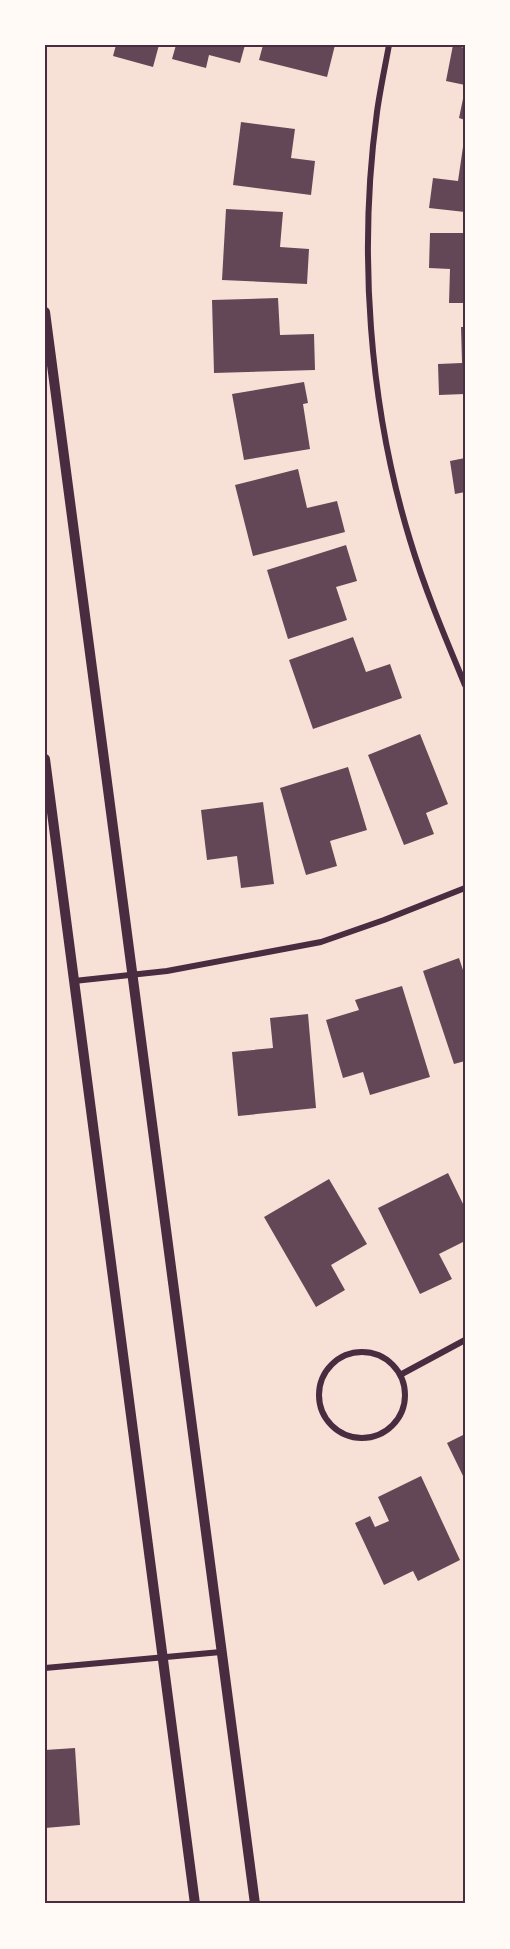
<svg xmlns="http://www.w3.org/2000/svg" width="510" height="1949" font-family="Barlow,sans-serif">
  <style>
    .building { fill: #644757 }
    .lines { fill: none; stroke-linecap: round; stroke-linejoin: round }
    .minor { stroke: #4a2c40; stroke-width: 6 }
    .tertiary { stroke: #4a2c40; stroke-width: 10 }
    .neatline { fill: none; stroke: #4a2c40; stroke-width: 2 }
  </style>
  <rect width="100%" height="100%" fill="#f7e1d7"/>
  <path class="building" d="M 116,45 L 159,45 L 153,67 L 113,56 Z
    M 176,45 L 245,45 L 240,63 L 209,55 L 206,68 L 172,59 Z
    M 263,45 L 335,45 L 327,77 L 259,60 Z
    M 453,45 L 465,48 L 465,85 L 446,81 Z
    M 464,94 L 465,94 L 465,120 L 459,118 Z
    M 241,122 L 295,129 L 291,158 L 315,161 L 311,195 L 233,185 Z
    M 464,140 L 465,212 L 429,208 L 433,178 L 458,181 Z
    M 226,209 L 283,212 L 280,247 L 309,249 L 307,284 L 222,280 Z
    M 430,233 L 465,233 L 465,303 L 449,303 L 450,269 L 429,268 Z
    M 278,298 L 280,335 L 314,334 L 315,370 L 214,373 L 212,300 Z
    M 461,327 L 465,327 L 465,394 L 439,395 L 438,364 L 462,363 Z
    M 304,382 L 308,403 L 303,404 L 310,449 L 244,460 L 232,394 Z
    M 465,458 L 465,492 L 455,494 L 450,461 Z
    M 298,469 L 307,508 L 337,501 L 345,532 L 253,556 L 235,485 Z
    M 346,545 L 357,581 L 336,587 L 347,620 L 288,639 L 267,570 Z
    M 353,637 L 366,672 L 390,664 L 402,698 L 313,729 L 289,660 Z
    M 420,734 L 448,804 L 426,813 L 434,834 L 404,845 L 368,755 Z
    M 348,767 L 367,830 L 330,841 L 337,866 L 306,875 L 280,788 Z
    M 263,802 L 274,884 L 241,888 L 237,856 L 207,860 L 201,810 Z
    M 459,958 L 465,976 L 465,1061 L 454,1064 L 423,971 Z
    M 402,986 L 430,1077 L 370,1095 L 363,1072 L 343,1078 L 326,1020 L 359,1010 L 355,1000 Z
    M 308,1014 L 316,1108 L 238,1116 L 232,1052 L 273,1048 L 270,1018 Z
    M 448,1173 L 465,1208 L 465,1241 L 439,1254 L 452,1279 L 420,1294 L 378,1208 Z
    M 329,1179 L 367,1244 L 331,1265 L 345,1290 L 316,1307 L 264,1217 Z
    M 465,1434 L 465,1480 L 447,1443 Z
    M 421,1476 L 460,1560 L 418,1581 L 413,1571 L 384,1585 L 355,1523 L 370,1516 L 375,1527 L 389,1521 L 378,1497 Z
    M 75,1748 L 80,1825 L 45,1828 L 45,1750 Z"/>
  <g class="lines">
    <path class="minor" d="M 389,45 C 385,67 380,90 377,112 C 358,251 369,406 410,540 C 425,590 445,637 465,685
      M 74,981 L 167,971 L 321,942 L 384,920 L 465,888
      M319 1395a43 43 0 1 1 86 0a43 43 0 1 1-86 0Z
      M 400,1375 L 465,1340
      M 45,1668 L 221,1652"/>
    <path class="tertiary" d="M 45,312 L 255,1904
      M 45,759 L 195,1904"/>
  </g>
  <rect width="510" height="1949" fill="none" stroke="#fffaf5" stroke-width="93"/>
  <rect x="46" y="46" width="418" height="1856" class="neatline"/>
</svg>
